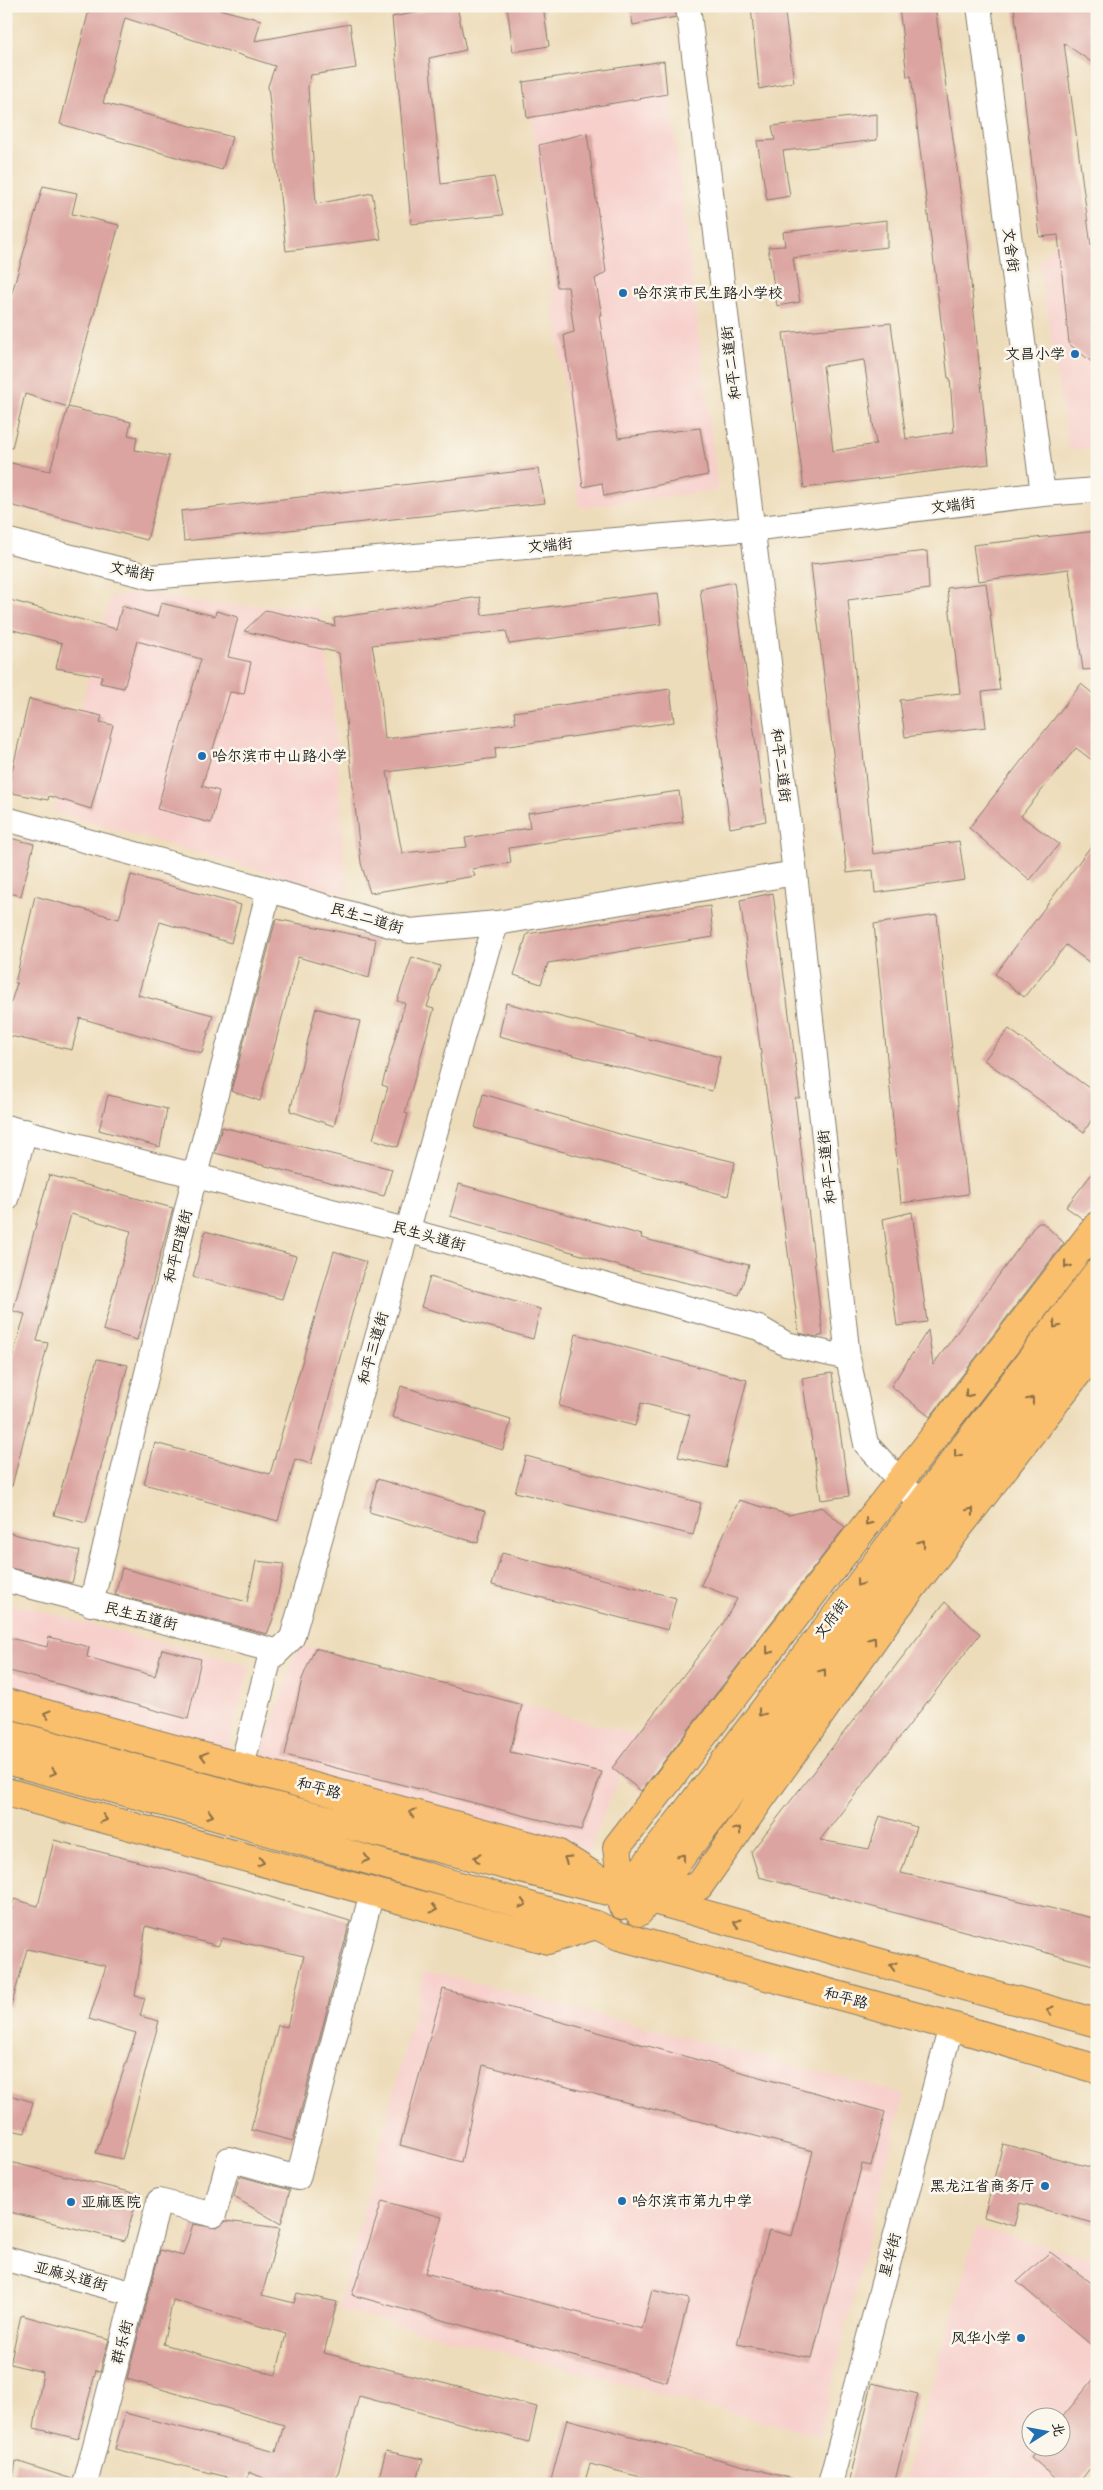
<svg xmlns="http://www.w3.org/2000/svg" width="1103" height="2490" font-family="Dekko,'LXGW WenKai TC',sans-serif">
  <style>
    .built { fill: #f7d0cc; fill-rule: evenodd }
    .building { fill: #dba4a0; fill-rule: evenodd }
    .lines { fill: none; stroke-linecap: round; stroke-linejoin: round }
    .minor-casing { stroke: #847c6b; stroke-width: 26 }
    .major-casing { stroke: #847c6b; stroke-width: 30 }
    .minor { stroke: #fff; stroke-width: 24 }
    .major { stroke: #f9bf6d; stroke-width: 28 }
    .oneway { stroke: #8a6e44 }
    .poi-dot { fill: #1f6fb2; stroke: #fbf7ec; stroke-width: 2 }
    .labels { text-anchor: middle; stroke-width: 5; stroke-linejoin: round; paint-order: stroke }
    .street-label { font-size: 15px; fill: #1c1c1c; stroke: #fbf7ec }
    .poi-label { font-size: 15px; fill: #1c1c1c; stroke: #fbf7ec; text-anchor: start }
  </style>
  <rect width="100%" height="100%" fill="#fbf7ec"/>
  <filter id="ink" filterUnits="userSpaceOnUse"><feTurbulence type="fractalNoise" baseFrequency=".02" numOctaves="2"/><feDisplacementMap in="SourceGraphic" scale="10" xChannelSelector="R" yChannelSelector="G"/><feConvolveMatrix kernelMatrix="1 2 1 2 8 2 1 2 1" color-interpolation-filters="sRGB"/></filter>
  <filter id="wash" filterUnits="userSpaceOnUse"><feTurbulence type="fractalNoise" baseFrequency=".0096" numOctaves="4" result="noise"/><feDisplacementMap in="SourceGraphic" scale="20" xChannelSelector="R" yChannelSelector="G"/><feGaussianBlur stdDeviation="1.12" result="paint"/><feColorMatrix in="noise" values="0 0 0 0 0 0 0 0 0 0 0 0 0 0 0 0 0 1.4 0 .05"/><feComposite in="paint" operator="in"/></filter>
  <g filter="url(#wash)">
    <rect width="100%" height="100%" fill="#eddcba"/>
    <path class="built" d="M 668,81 L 718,490 L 579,508 L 529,96 Z
      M 1097,199 L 1097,447 L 1069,450 L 1039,262 Z
      M 146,592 L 212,605 L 318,607 L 333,700 L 347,895 L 53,812 L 110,597 Z
      M 6,1602 L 250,1666 L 227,1753 L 6,1695 Z
      M 298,1645 L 636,1735 L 588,1853 L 261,1756 Z
      M 425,1970 L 904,2094 L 819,2436 L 338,2309 Z
      M 977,2228 L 1097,2259 L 1097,2455 L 1071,2484 L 903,2484 ZM 1030,2418 L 1060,2418 L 1060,2448 L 1030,2448 Z"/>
    <g id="blocks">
      <path class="building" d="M 90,6 L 207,6 L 261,20 L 255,41 L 350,24 L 356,68 L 311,75 L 308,87 L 316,204 L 372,193 L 381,239 L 286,251 L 268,86 L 275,66 L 125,18 L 103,103 L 232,137 L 222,170 L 60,124 Z
        M 451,6 L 457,6 L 466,50 L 429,58 L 441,184 L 494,177 L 503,215 L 411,224 L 392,17 Z
        M 507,6 L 543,6 L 549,46 L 513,52 Z
        M 630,6 L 674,6 L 676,17 L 633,25 Z
        M 751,6 L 784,6 L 794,82 L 759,89 Z
        M 899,6 L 935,6 L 967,242 L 989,464 L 804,488 L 783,333 L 891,323 L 906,439 L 954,432 L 950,378 L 948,378 L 911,76 L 907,77 ZM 864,360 L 876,444 L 833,451 L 823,366 Z
        M 1014,6 L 1097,6 L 1097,66 L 1064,43 L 1091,246 L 1094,245 L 1097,264 L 1097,366 L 1069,344 L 1058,235 L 1040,237 Z
        M 664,61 L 667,94 L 527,118 L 523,82 Z
        M 877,114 L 877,140 L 783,151 L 790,196 L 767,200 L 757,141 L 775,140 L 772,126 Z
        M 587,133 L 606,272 L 595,279 L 602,315 L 599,315 L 618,438 L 700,428 L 708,475 L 604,496 L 602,483 L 583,487 L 564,335 L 574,332 L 568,287 L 557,287 L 539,145 Z
        M 43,186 L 77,193 L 72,214 L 119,225 L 68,407 L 25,394 L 12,448 L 6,448 L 6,313 Z
        M 887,220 L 887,247 L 793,258 L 800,302 L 777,306 L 768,247 L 785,246 L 783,232 Z
        M 68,407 L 131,422 L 128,435 L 137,437 L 135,450 L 169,456 L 147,540 L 6,504 L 6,462 L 50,471 Z
        M 538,469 L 545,503 L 184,541 L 181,511 Z
        M 1097,531 L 1097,669 L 1083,670 L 1069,569 L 978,581 L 973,545 Z
        M 927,551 L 929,589 L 848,600 L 873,854 L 959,841 L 965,880 L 875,893 L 873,870 L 847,873 L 811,564 Z
        M 734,582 L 766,821 L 730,828 L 700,589 Z
        M 986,583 L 1000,690 L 982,692 L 986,727 L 905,737 L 900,700 L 960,693 L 947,588 Z
        M 657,593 L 661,624 L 509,644 L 506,631 L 372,645 L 380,688 L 385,739 L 516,723 L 514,712 L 670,689 L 674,722 L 495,748 L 496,758 L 387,772 L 402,853 L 467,847 L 465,838 L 530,828 L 528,813 L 679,791 L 683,822 L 509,848 L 511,863 L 472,869 L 475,876 L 370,893 L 361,863 L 339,653 L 244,631 L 266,610 L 335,626 L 334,618 L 480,597 L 482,615 Z
        M 6,599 L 116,629 L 122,606 L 157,617 L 161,603 L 215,616 L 216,611 L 238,617 L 228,657 L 251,662 L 244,694 L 230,692 L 202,786 L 219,791 L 211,823 L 157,809 L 201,659 L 137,641 L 124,688 L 100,683 L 102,676 L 56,668 L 62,643 L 6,628 Z
        M 1081,684 L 1097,697 L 1097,764 L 1076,748 L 1021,816 L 1059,844 L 1030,880 L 969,828 Z
        M 29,699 L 102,716 L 100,722 L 113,725 L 91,809 L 49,796 L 48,800 L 7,792 Z
        M 6,837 L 34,844 L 21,896 L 6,892 Z
        M 1097,838 L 1097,968 L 1066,945 L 1024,997 L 995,974 Z
        M 131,875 L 241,905 L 231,943 L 160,922 L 138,995 L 213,1015 L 202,1053 L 80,1018 L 72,1050 L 6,1035 L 6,1018 L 17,983 L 15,983 L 35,896 L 119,919 Z
        M 773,893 L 800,1098 L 795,1098 L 823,1335 L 817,1337 L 799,1333 L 740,900 Z
        M 710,906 L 713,937 L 548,963 L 541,984 L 514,975 L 527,934 Z
        M 937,915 L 968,1194 L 901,1203 L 874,924 Z
        M 276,919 L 376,939 L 369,978 L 298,957 L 260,1101 L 231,1091 Z
        M 412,957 L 440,966 L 427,1007 L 434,1009 L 405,1113 L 408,1114 L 398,1147 L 373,1139 L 388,1087 L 382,1085 L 405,1003 L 397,1001 Z
        M 506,1003 L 720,1057 L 712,1091 L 499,1036 Z
        M 316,1008 L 360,1021 L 334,1126 L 290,1111 Z
        M 1009,1029 L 1097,1094 L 1097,1111 L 1084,1132 L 984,1060 Z
        M 483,1094 L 623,1135 L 735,1162 L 728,1196 L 475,1128 Z
        M 108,1095 L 167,1109 L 160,1147 L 99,1130 Z
        M 222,1127 L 392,1169 L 384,1196 L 215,1153 Z
        M 1097,1167 L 1097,1211 L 1091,1212 L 1083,1219 L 1066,1207 Z
        M 49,1175 L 173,1208 L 137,1340 L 103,1330 L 131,1231 L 71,1214 L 37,1341 L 48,1343 L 12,1486 L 6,1485 L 6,1379 L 25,1314 L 13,1311 Z
        M 459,1184 L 642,1235 L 641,1238 L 749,1265 L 739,1295 L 636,1271 L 450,1216 Z
        M 912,1212 L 927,1322 L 897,1326 L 883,1219 Z
        M 1037,1223 L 1043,1223 L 1064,1243 L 930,1417 L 891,1386 L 928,1330 L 933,1365 Z
        M 205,1231 L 296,1256 L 282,1299 L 193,1277 Z
        M 334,1251 L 366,1262 L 311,1464 L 295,1459 L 278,1521 L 144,1484 L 155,1443 L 270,1474 Z
        M 430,1277 L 540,1309 L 533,1339 L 421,1307 Z
        M 576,1334 L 747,1380 L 725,1468 L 678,1457 L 690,1415 L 641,1403 L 635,1426 L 559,1406 Z
        M 97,1359 L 128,1365 L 86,1523 L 54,1515 Z
        M 832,1373 L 849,1496 L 821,1500 L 802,1378 Z
        M 401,1386 L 511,1420 L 503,1450 L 392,1417 Z
        M 526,1456 L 701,1503 L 693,1535 L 515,1492 Z
        M 377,1479 L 485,1511 L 478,1543 L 369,1512 Z
        M 739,1500 L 789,1515 L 822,1507 L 845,1527 L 641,1791 L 612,1768 L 722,1625 L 737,1599 L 701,1585 Z
        M 6,1532 L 80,1551 L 72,1583 L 6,1567 Z
        M 502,1553 L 676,1598 L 668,1630 L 492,1585 Z
        M 256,1561 L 284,1564 L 273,1619 L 267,1634 L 115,1595 L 122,1568 L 247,1602 Z
        M 945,1602 L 980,1634 L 820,1840 L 869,1849 L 880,1816 L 916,1827 L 901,1873 L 1097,1919 L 1097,1966 L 759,1877 L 751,1852 Z
        M 6,1637 L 47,1647 L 49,1637 L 89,1647 L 87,1657 L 155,1676 L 162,1649 L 201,1659 L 188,1719 L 6,1670 Z
        M 315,1648 L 522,1705 L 510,1752 L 602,1772 L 581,1830 L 285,1755 L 302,1679 Z
        M 54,1840 L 237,1887 L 350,1921 L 293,2141 L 251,2130 L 278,2025 L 287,2027 L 304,1956 L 222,1938 L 218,1946 L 146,1926 L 135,1996 L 145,1998 L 140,2016 L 159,2021 L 122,2159 L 96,2153 L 136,2033 L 89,2019 L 106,1966 L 27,1949 L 11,2007 L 6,2006 L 6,1933 L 14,1899 L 38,1906 Z
        M 443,1989 L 885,2112 L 871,2166 L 862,2164 L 812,2358 L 737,2344 L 769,2230 L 792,2236 L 813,2151 L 483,2065 L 461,2162 L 400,2145 Z
        M 6,2094 L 33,2102 L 25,2133 L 6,2129 Z
        M 1003,2144 L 1097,2169 L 1097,2224 L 1020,2203 L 1014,2226 L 984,2217 Z
        M 6,2161 L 138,2194 L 125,2241 L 6,2211 Z
        M 239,2176 L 290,2190 L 281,2224 L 234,2197 Z
        M 382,2201 L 442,2217 L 425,2273 L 642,2329 L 652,2290 L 689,2299 L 667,2382 L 352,2295 Z
        M 226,2221 L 280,2228 L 262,2295 L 294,2303 L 297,2293 L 337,2302 L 324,2353 L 537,2407 L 529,2442 L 359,2396 L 335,2484 L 278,2484 L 249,2472 L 247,2482 L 115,2449 L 125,2413 L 276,2452 L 284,2425 L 127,2379 L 160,2250 L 183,2256 L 193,2224 L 217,2228 ZM 173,2300 L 286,2334 L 276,2375 L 163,2344 Z
        M 1050,2252 L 1097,2287 L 1097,2350 L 1017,2282 Z
        M 21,2315 L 109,2339 L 100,2371 L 96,2370 L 78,2439 L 34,2428 L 43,2372 L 10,2364 Z
        M 1097,2375 L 1097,2459 L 1078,2484 L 1062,2484 L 1031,2457 L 1038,2448 L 1060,2448 L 1060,2420 Z
        M 872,2383 L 918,2394 L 894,2484 L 849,2484 Z
        M 567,2419 L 793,2479 L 792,2484 L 668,2484 L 590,2464 L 584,2484 L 550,2484 Z
        M 386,2451 L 423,2459 L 416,2484 L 377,2484 Z
        M 16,2461 L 72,2479 L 72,2484 L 12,2484 Z"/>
    </g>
  </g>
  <g filter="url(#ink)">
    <use href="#blocks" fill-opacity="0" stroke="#847c6b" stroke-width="1"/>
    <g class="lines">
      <defs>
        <path id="minor" d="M 688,6 L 795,873 L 848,1358 L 866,1444 L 920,1503
          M 979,6 L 1043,494
          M 6,540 L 150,577 L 752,529 L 1043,494 L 1097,490
          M 6,819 L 269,890 L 410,931 L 497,923 L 795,873
          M 6,1127 L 406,1230 L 759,1328 L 786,1344 L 848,1358
          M 6,1199 L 25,1131
          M 6,1580 L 276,1651
          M 91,1604 L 195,1175 L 269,890
          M 242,1766 L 269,1661 L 292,1638 L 487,950 L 497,923
          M 6,2259 L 135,2294
          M 85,2484 L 159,2201 L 214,2215 L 229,2159 L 298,2178 L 372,1892
          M 830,2484 L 951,2026"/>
        <path id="major" d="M 6,1703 L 557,1853 L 603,1882
          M 6,1733 L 258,1802 L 623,1895 L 650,1899 L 1097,2023
          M 6,1760 L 197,1811 L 596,1925 L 619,1936 L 951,2026 L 1097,2069
          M 6,1792 L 548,1940 L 596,1925
          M 623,1895 L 617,1847 L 1097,1226
          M 652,1898 L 699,1886 L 887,1620 L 1097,1348
          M 622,1905 L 623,1895 L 1097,1273
          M 639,1912 L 1097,1314"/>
      </defs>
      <use href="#minor" class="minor-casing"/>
      <use href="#major" class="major-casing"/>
      <use href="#minor" class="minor"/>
      <use href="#major" class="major"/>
    </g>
    <defs><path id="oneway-chevron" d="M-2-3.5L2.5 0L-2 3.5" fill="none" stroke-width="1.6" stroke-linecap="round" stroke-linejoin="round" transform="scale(1.25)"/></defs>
    <g class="oneway">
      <use href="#oneway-chevron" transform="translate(1067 1265) rotate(128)"/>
      <use href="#oneway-chevron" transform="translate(1056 1325) rotate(128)"/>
      <use href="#oneway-chevron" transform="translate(968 1394) rotate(128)"/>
      <use href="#oneway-chevron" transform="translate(1031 1400) rotate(-53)"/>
      <use href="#oneway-chevron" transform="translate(957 1454) rotate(128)"/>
      <use href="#oneway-chevron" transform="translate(971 1511) rotate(-52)"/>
      <use href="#oneway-chevron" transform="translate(868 1522) rotate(128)"/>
      <use href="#oneway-chevron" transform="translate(922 1543) rotate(-53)"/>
      <use href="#oneway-chevron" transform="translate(859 1583) rotate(127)"/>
      <use href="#oneway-chevron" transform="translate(873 1640) rotate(-55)"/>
      <use href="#oneway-chevron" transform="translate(769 1651) rotate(128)"/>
      <use href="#oneway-chevron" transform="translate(823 1672) rotate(-53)"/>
      <use href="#oneway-chevron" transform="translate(761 1713) rotate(127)"/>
      <use href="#oneway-chevron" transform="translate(47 1714) rotate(-165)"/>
      <use href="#oneway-chevron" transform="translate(204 1756) rotate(-165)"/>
      <use href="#oneway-chevron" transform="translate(53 1772) rotate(15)"/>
      <use href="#oneway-chevron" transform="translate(412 1813) rotate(-165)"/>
      <use href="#oneway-chevron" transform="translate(210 1815) rotate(16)"/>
      <use href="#oneway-chevron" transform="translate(104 1819) rotate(15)"/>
      <use href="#oneway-chevron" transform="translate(738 1830) rotate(-55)"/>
      <use href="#oneway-chevron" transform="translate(682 1857) rotate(-53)"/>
      <use href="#oneway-chevron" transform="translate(477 1858) rotate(-166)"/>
      <use href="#oneway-chevron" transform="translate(366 1859) rotate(16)"/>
      <use href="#oneway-chevron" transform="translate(567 1859) rotate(-148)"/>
      <use href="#oneway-chevron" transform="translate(261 1862) rotate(15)"/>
      <use href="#oneway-chevron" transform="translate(523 1904) rotate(16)"/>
      <use href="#oneway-chevron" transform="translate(434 1909) rotate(15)"/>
      <use href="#oneway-chevron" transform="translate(737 1923) rotate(-164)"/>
      <use href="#oneway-chevron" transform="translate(893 1966) rotate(-164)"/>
      <use href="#oneway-chevron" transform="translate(1050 2010) rotate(-164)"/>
    </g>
  </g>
  <g class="poi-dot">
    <circle cx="623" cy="293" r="5"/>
    <circle cx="1075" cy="354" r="5"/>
    <circle cx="202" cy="756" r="5"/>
    <circle cx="1045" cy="2186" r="5"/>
    <circle cx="622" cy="2201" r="5"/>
    <circle cx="71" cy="2202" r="5"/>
    <circle cx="1021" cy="2338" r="5"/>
  </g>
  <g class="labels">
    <g class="street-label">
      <text transform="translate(1011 250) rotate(83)" y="5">文舍街</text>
      <text transform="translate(731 363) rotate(-97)" y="5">和平二道街</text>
      <text transform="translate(953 505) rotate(-7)" y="5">文端街</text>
      <text transform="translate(550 545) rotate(-5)" y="5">文端街</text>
      <text transform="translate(132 571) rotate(11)" y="5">文端街</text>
      <text transform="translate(781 765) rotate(83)" y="5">和平二道街</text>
      <text transform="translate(367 918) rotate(16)" y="5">民生二道街</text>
      <text transform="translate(827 1167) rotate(-96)" y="5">和平二道街</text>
      <text transform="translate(429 1236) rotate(15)" y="5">民生头道街</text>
      <text transform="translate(178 1246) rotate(-76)" y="5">和平四道街</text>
      <text transform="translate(373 1348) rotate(-74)" y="5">和平三道街</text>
      <text transform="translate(141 1616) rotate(14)" y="5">民生五道街</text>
      <text transform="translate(831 1619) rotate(-53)" y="5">文府街</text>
      <text transform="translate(319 1788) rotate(15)" y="5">和平路</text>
      <text transform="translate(846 1998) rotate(15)" y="5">和平路</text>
      <text transform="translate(890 2255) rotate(-75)" y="5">星华街</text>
      <text transform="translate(71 2276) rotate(15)" y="5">亚麻头道街</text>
      <text transform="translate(122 2342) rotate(-75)" y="5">群乐街</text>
    </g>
    <g class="poi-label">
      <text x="633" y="298">哈尔滨市民生路小学校</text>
      <text x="1065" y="359" text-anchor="end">文昌小学</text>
      <text x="212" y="761">哈尔滨市中山路小学</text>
      <text x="1035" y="2191" text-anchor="end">黑龙江省商务厅</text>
      <text x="632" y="2206">哈尔滨市第九中学</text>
      <text x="81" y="2207">亚麻医院</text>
      <text x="1011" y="2343" text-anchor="end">风华小学</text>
    </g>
  </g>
  <rect width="1103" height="2490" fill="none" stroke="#fbf7ec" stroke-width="25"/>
  <g transform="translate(1046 2432) rotate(79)"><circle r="24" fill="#fbf7ec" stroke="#a29f99"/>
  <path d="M0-4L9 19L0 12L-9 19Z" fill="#1f6fb2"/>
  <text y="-8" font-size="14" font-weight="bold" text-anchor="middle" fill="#1c1c1c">北</text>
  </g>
</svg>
